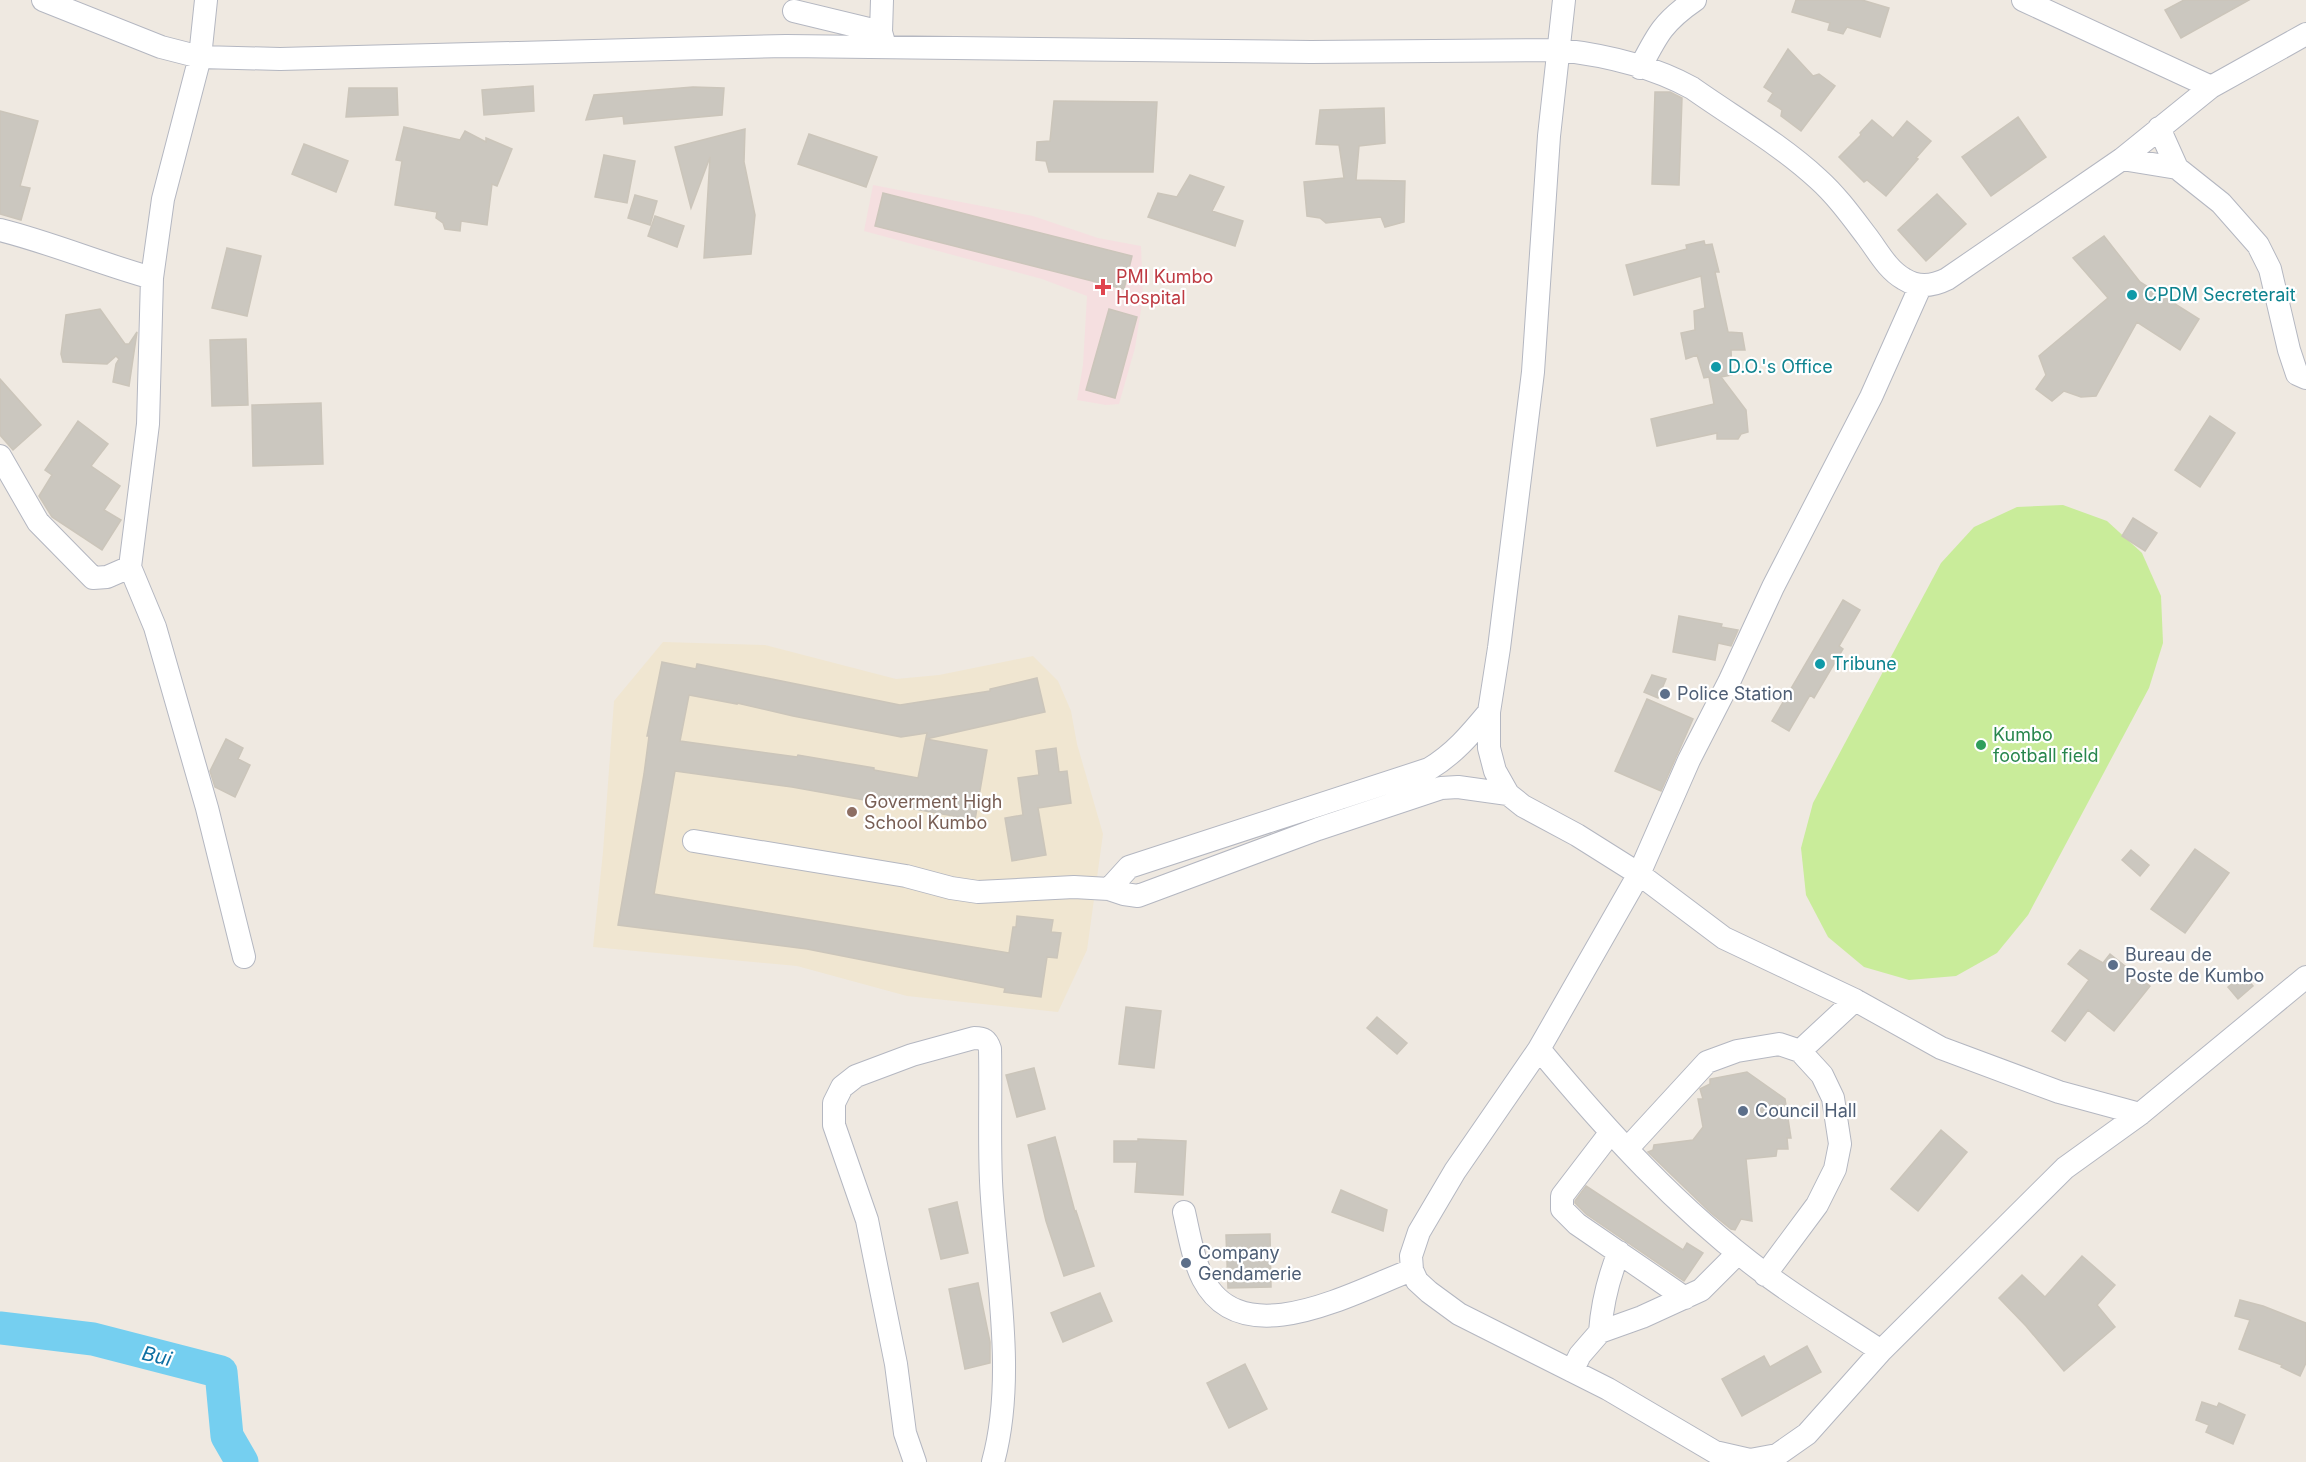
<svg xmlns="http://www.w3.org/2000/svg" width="2306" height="1462" font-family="Inter,sans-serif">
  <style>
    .education { fill: #f0e6d1 }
    .medical { fill: #f5dfe0 }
    .pitch { fill: #c9ec9a }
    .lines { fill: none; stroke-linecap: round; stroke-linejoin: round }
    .river { stroke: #75cff0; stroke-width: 33 }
    .building { fill: #cbc7bf; stroke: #cbc5ba; stroke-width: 1.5; fill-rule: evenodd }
    .minor-casing { stroke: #b4b7c1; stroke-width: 24 }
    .minor { stroke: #fff; stroke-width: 22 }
    .health-dot { fill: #e0444e; stroke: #fff; stroke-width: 2 }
    .culture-dot { fill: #0f9aa8; stroke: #fff; stroke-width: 2 }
    .service-dot { fill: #5c6f8a; stroke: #fff; stroke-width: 2 }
    .leisure-dot { fill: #2e9e5b; stroke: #fff; stroke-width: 2 }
    .education-dot { fill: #8d6e63; stroke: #fff; stroke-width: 2 }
    .labels { text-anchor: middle; stroke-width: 4.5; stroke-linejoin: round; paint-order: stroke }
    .health-label { font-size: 18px; fill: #be3a42; stroke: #fff; text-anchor: start }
    .culture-label { font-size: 18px; fill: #0d838f; stroke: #fff; text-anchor: start }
    .service-label { font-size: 18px; fill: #4e5e75; stroke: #fff; text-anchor: start }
    .leisure-label { font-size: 18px; fill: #27864d; stroke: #fff; text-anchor: start }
    .education-label { font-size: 18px; fill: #785e54; stroke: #fff; text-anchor: start }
    .water-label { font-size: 20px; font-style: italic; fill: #0d6fa3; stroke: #fff }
  </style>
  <rect width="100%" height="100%" fill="#efe9e1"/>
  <path class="education" d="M 663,642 L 765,645 L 896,679 L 939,675 L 1033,656 L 1058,681 L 1071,711 L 1077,744 L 1103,834 L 1087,950 L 1058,1012 L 907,996 L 797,966 L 593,947 L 603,852 L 614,701 Z"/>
  <path class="medical" d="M 873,185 L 1033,216 L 1098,238 L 1141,246 L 1143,297 L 1135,348 L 1119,404 L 1106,405 L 1077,400 L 1083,365 L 1087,296 L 1042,279 L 864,231 Z"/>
  <path class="pitch" d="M 2063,505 L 2107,521 L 2142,553 L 2161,596 L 2163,643 L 2149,688 L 2028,915 L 1997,953 L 1956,976 L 1909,980 L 1864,967 L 1828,937 L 1806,895 L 1801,848 L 1813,803 L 1941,563 L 1974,527 L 2017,507 Z"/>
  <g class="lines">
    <path class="river" d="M 0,1328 L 93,1339 L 221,1372 L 227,1436 L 242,1462"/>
  </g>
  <path class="building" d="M 1796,0 L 1862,0 L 1889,8 L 1880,37 L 1847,27 L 1843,34 L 1828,30 L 1830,23 L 1792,12 Z
    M 2184,0 L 2249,0 L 2181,38 L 2165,10 Z
    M 1788,49 L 1813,76 L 1819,74 L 1835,86 L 1801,131 L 1781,116 L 1782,110 L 1768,101 L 1773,93 L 1764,87 Z
    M 533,86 L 534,111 L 484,115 L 482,90 Z
    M 693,87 L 724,88 L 722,115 L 624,124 L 623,116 L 586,120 L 594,95 Z
    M 349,88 L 397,88 L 398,115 L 346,117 Z
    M 1655,92 L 1670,92 L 1682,98 L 1679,185 L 1652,184 Z
    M 1054,101 L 1157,102 L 1153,172 L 1049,172 L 1046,161 L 1036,160 L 1037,142 L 1050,141 Z
    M 1384,108 L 1385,143 L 1359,146 L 1356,180 L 1405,181 L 1404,222 L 1385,227 L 1381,217 L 1326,223 L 1320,218 L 1307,216 L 1304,182 L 1344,178 L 1339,145 L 1316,144 L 1320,110 Z
    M 0,111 L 38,121 L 20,186 L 30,188 L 21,220 L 0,214 Z
    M 2018,117 L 2046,157 L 1991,196 L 1962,157 Z
    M 1872,120 L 1893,138 L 1907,121 L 1931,141 L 1916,158 L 1918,159 L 1886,196 L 1867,180 L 1864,182 L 1839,157 L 1861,135 L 1860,133 Z
    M 404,127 L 460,140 L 465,131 L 486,142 L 486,138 L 512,149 L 497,186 L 492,184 L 487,225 L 461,221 L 460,231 L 445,229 L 443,223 L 436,218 L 437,212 L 395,205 L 402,161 L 396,160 Z
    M 745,129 L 744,162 L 755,215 L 751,254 L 704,258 L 710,157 L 691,208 L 675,147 Z
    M 809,134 L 877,157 L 866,187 L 798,164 Z
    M 304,144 L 348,161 L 336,192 L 292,174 Z
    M 604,155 L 635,161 L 627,203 L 595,197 Z
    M 1190,175 L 1224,187 L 1212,211 L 1243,221 L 1235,246 L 1148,217 L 1158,193 L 1177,197 Z
    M 883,193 L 1132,256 L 1124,289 L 875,226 Z
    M 1937,194 L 1966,224 L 1926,261 L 1898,230 Z
    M 635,195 L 657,201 L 650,225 L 628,218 Z
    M 655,216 L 684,226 L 677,247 L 648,236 Z
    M 2104,236 L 2140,282 L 2199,319 L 2180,350 L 2137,322 L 2096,396 L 2081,397 L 2064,391 L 2052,401 L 2036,389 L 2046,375 L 2039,356 L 2108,298 L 2073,258 Z
    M 1704,241 L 1705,245 L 1712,244 L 1719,272 L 1715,272 L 1728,332 L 1742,333 L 1745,350 L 1731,350 L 1732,375 L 1721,377 L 1746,410 L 1748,432 L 1741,434 L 1738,439 L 1717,439 L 1717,433 L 1657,446 L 1651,419 L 1714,404 L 1709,377 L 1704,378 L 1697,355 L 1686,359 L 1681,333 L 1695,330 L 1694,311 L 1705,308 L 1701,276 L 1634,295 L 1626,265 L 1687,249 L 1686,245 Z
    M 227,248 L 261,256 L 247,316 L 212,308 Z
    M 100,309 L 125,344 L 129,344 L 137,332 L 129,386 L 113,382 L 116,364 L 119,359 L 116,356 L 107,364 L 63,362 L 61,354 L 66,315 Z
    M 1109,309 L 1137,317 L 1115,398 L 1086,390 Z
    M 246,339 L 248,405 L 212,406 L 210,340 Z
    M 0,379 L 41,425 L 13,450 L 0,435 Z
    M 321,403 L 323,464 L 253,466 L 252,405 Z
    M 2210,416 L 2235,433 L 2200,487 L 2175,470 Z
    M 78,421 L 108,444 L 91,466 L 120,486 L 104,510 L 121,520 L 102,550 L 52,517 L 39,496 L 52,475 L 45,470 Z
    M 2133,518 L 2157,533 L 2145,551 L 2122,536 Z
    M 1843,600 L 1860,610 L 1839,646 L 1843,649 L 1814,698 L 1810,695 L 1789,731 L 1772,721 Z
    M 1679,616 L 1722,624 L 1721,627 L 1738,630 L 1731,646 L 1718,643 L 1715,660 L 1673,652 Z
    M 662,662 L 696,669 L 697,664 L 900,705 L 990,691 L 990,689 L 1037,678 L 1045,712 L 926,739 L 987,750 L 975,820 L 792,787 L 675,771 L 654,894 L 1009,953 L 1013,927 L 1016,927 L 1017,916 L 1053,920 L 1051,932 L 1061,933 L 1057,958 L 1047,957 L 1041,997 L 1004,992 L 1005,988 L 807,949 L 618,925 L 644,774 L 649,736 L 647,736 ZM 689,695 L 737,704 L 737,703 L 793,716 L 901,737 L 927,733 L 918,778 L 874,770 L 874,768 L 798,755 L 797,757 L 680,741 Z
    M 1652,675 L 1666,679 L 1658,698 L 1644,692 Z
    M 1647,699 L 1693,719 L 1661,791 L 1615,771 Z
    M 226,739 L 243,748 L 238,759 L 250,765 L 235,797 L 215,787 L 210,771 Z
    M 1056,748 L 1059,772 L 1067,771 L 1071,803 L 1038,808 L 1046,855 L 1012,861 L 1005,818 L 1023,815 L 1018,778 L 1039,775 L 1036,751 Z
    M 2195,849 L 2229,873 L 2185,933 L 2151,909 Z
    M 2131,850 L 2149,865 L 2140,876 L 2122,860 Z
    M 2080,950 L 2103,963 L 2110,954 L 2150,986 L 2114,1031 L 2088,1010 L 2065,1041 L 2052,1031 L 2089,980 L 2068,964 Z
    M 2243,974 L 2253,986 L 2238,999 L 2228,987 Z
    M 1126,1007 L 1161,1011 L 1154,1068 L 1119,1064 Z
    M 1377,1017 L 1407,1043 L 1397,1054 L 1367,1028 Z
    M 1034,1068 L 1045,1109 L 1017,1117 L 1006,1075 Z
    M 1747,1072 L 1785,1099 L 1791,1138 L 1787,1138 L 1788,1149 L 1777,1149 L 1776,1156 L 1746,1159 L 1752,1221 L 1741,1219 L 1735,1230 L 1731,1229 L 1711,1213 L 1648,1152 L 1653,1150 L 1654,1145 L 1693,1140 L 1703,1127 L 1698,1099 L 1703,1099 L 1700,1089 L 1710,1084 L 1710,1079 Z
    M 1941,1130 L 1967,1152 L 1918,1211 L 1891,1189 Z
    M 1055,1137 L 1075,1212 L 1076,1211 L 1094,1266 L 1064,1276 L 1046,1221 L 1028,1145 Z
    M 1138,1139 L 1186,1141 L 1183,1195 L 1135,1192 L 1137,1162 L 1114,1162 L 1114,1141 L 1138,1141 Z
    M 1586,1186 L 1683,1250 L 1687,1243 L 1703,1253 L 1684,1281 L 1586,1214 L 1575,1203 L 1575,1201 Z
    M 1341,1190 L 1387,1210 L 1383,1231 L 1332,1212 Z
    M 957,1202 L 968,1253 L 941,1259 L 929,1209 Z
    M 1270,1234 L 1271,1287 L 1228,1288 L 1226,1235 Z
    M 2082,1256 L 2115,1285 L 2097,1305 L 2115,1327 L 2064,1371 L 2026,1326 L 1999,1298 L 2022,1275 L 2045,1297 Z
    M 978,1283 L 990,1342 L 990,1363 L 965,1369 L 949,1289 Z
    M 1100,1293 L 1112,1321 L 1063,1342 L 1051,1313 Z
    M 2240,1300 L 2263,1306 L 2306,1323 L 2306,1363 L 2300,1376 L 2281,1367 L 2282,1365 L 2239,1349 L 2250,1320 L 2235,1316 Z
    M 1807,1346 L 1821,1372 L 1742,1416 L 1722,1379 L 1764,1356 L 1770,1367 Z
    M 1245,1364 L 1267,1409 L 1229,1428 L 1207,1383 Z
    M 2202,1402 L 2217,1407 L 2219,1403 L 2245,1415 L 2233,1444 L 2206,1432 L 2209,1425 L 2196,1420 Z"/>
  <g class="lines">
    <defs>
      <path id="minor" d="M 43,0 L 161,47 L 200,57 L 280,59 L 786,46 L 1311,52 L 1560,50 C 1604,55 1652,66 1692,88 C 1733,117 1780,144 1818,179 C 1837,196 1852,217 1868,238 C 1879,253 1888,270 1904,279 C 1918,288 1933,286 1947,279 L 2122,159 L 2211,87 L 2306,34
        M 882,0 L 881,32 L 885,46
        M 1564,0 L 1549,136 L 1533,372 L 1499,648 L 1489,712 L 1489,748 L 1495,771 L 1508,794 L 1523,806 L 1577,835 L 1639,874 L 1724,938 L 1855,1000 L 1941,1048 L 2059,1092 L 2140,1114
        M 2023,0 L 2211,87
        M 794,11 L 881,32
        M 1640,68 C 1657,35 1663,22 1695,0
        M 2159,128 L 2177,168 L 2221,203 L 2258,245 L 2270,269 L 2289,350 L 2297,374 L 2306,378
        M 2122,159 L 2177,168
        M 0,230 C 52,243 101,264 152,278
        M 1921,285 L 1871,397 L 1773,587 L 1729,682 L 1689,760 L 1639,874 L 1539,1049 L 1455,1171 L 1419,1232 L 1411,1256 L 1412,1270 L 1417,1281 L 1429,1292 L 1459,1314 L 1608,1389 L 1715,1452 L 1750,1460 L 1777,1455 L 1807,1434 L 1881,1351 L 2065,1168 L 2140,1114 L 2306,977
        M 0,456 L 38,522 L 93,578 L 107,577 L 130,567 L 148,424 L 152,278 L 163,199 L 200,57 L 206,0
        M 130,567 L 155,627 L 207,808 L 244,957
        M 694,841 L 906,876 L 951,888 L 978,892 L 1074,887 L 1109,889 L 1124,894 L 1138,896 L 1318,829 L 1441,788 L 1458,787 L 1508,794
        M 1109,889 L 1129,867 L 1429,769 C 1454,754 1470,735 1489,712
        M 1539,1049 C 1606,1130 1679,1210 1764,1273 C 1801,1301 1842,1325 1881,1351
        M 1800,1051 L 1855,1000
        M 1611,1132 L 1562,1196 L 1562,1209 L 1577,1224 L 1685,1298
        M 1627,1149 L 1707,1062 L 1737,1051 L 1779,1044 L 1800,1051 L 1822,1075 L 1833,1098 L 1840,1144 L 1835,1169 L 1817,1205 L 1765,1275
        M 1184,1212 C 1189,1234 1193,1259 1203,1279 C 1243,1356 1355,1291 1412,1270
        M 1600,1332 C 1602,1304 1608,1279 1619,1252
        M 1572,1371 L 1580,1355 L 1600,1332 L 1642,1317 L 1701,1290 L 1738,1253
        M 915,1462 L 905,1433 L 896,1364 L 867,1220 L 834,1125 L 834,1103 L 842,1087 L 856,1076 L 912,1055 L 974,1038 C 984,1038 987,1040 990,1049 C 991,1093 989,1137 991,1181 C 995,1270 1017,1375 993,1462"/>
    </defs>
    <use href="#minor" class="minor-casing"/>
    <use href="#minor" class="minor"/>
  </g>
  <path class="health-dot" d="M1100 278h6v6h6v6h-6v6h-6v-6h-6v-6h6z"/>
  <g class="culture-dot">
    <circle cx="2132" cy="295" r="6"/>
    <circle cx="1716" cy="367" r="6"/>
    <circle cx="1820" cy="664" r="6"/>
  </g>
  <g class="service-dot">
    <circle cx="1665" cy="694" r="6"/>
    <circle cx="2113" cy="965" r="6"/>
    <circle cx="1743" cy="1111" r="6"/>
    <circle cx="1186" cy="1263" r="6"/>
  </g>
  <circle class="leisure-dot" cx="1981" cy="745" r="6"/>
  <circle class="education-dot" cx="852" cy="812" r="6"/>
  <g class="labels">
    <g class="health-label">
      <text x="1116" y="283">PMI Kumbo<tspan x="1116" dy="21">Hospital</tspan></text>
    </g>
    <g class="culture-label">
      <text x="2144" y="301">CPDM Secreterait</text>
      <text x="1728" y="373">D.O.'s Office</text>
      <text x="1832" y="670">Tribune</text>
    </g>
    <g class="service-label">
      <text x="1677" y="700">Police Station</text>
      <text x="2125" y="961">Bureau de<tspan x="2125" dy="21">Poste de Kumbo</tspan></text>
      <text x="1755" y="1117">Council Hall</text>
      <text x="1198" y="1259">Company<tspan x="1198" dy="21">Gendamerie</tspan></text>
    </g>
    <g class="leisure-label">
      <text x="1993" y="741">Kumbo<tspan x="1993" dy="21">football field</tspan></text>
    </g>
    <g class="education-label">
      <text x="864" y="808">Goverment High<tspan x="864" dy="21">School Kumbo</tspan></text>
    </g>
    <g class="water-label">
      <text transform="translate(157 1356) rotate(14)" y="7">Bui</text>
    </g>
  </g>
</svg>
